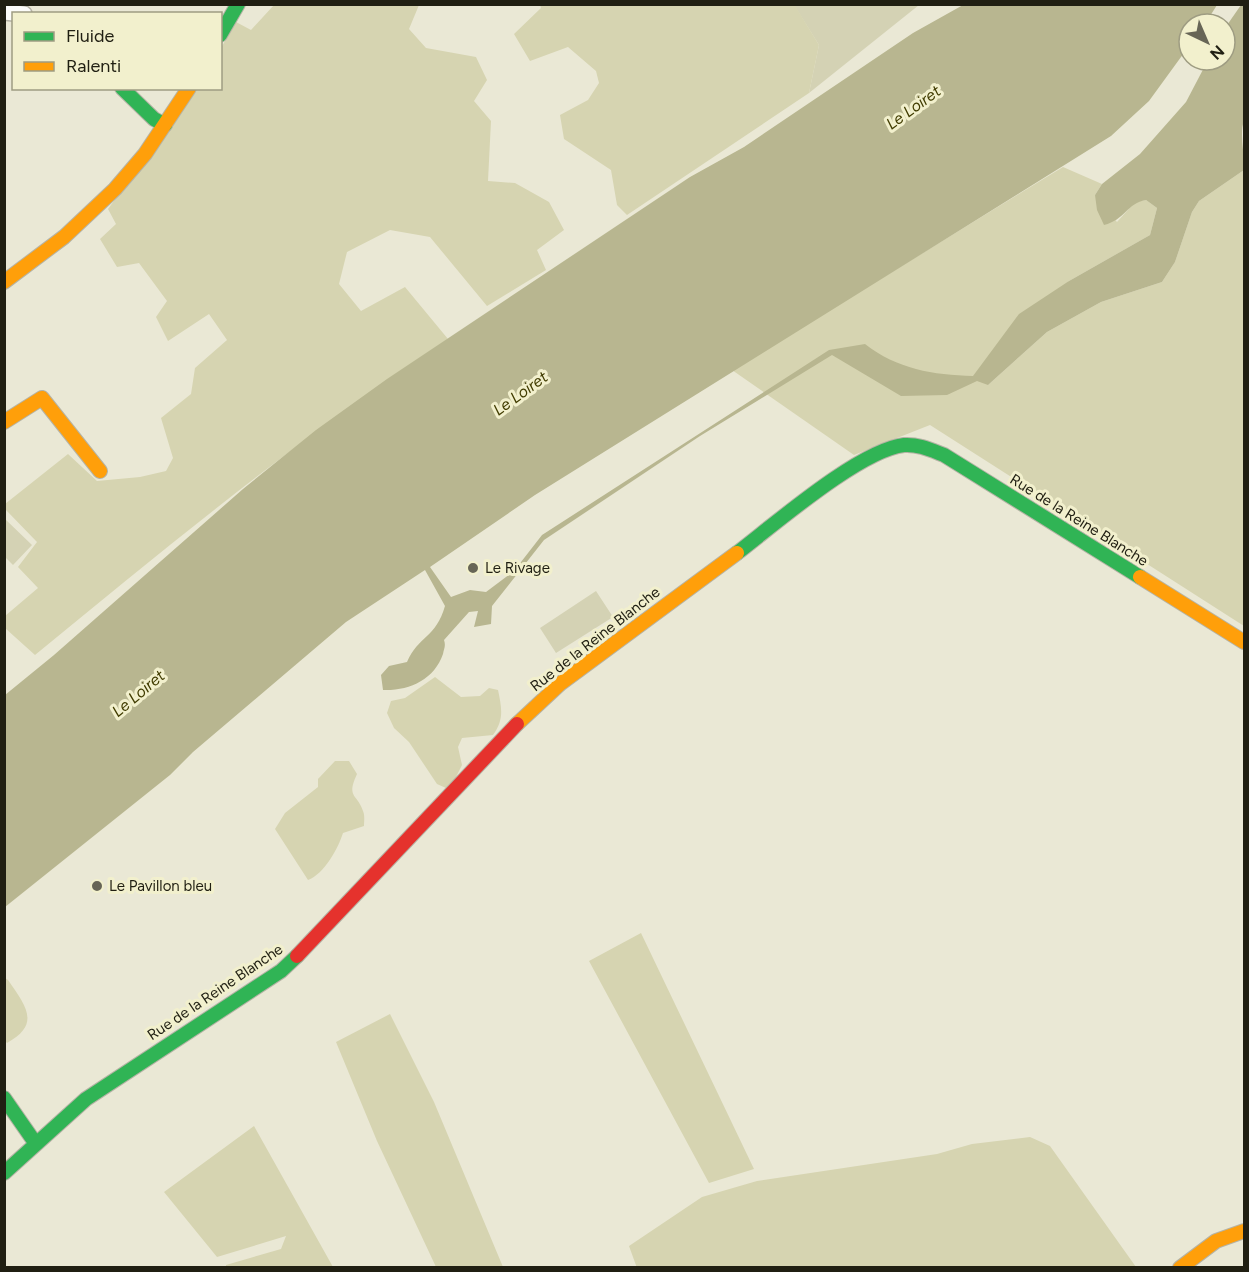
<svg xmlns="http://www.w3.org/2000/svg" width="1249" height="1272" font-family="Figtree,sans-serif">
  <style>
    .green { fill: #d4d2b4 }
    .forest { fill: #d6d4b1 }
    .water { fill: #b8b690 }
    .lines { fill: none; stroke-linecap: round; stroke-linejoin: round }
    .street-casing { stroke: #b5b3a5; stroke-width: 18 }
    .fast-casing { stroke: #b5b3a5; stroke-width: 16 }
    .slow-casing { stroke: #b5b3a5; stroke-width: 16 }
    .jam-casing { stroke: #b5b3a5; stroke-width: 16 }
    .street { stroke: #fcfcf9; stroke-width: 15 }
    .fast { stroke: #30b455; stroke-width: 14 }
    .slow { stroke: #ff9f0a; stroke-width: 14 }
    .jam { stroke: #e5322d; stroke-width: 14 }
    .poi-dot { fill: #676556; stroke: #f2f0cd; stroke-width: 2 }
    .labels { text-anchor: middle; stroke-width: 6; stroke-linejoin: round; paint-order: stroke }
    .street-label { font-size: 15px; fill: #201f12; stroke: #f2f0cd }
    .poi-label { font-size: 15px; fill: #201f12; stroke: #f2f0cd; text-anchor: start }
    .water-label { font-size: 16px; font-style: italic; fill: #413c00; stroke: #f2f0cd }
  </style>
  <rect width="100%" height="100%" fill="#eae8d5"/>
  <path class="green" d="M 794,5 L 919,5 L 809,93 L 819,45 Z
    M 5,519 L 32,545 L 13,565 L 5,557 Z
    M 596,591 L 613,617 L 556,653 L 540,628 Z"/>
  <path class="forest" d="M 794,4 L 819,45 L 809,93 L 627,215 L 617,205 L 611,170 L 564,139 L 560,115 L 588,100 L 599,83 L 596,71 L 568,47 L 530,61 L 514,34 L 541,8 L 540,5 Z
    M 274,5 L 419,5 L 409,29 L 426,48 L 476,57 L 487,80 L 474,101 L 491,121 L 488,181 L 515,183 L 549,202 L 564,230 L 537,250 L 546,270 L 487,306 L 430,237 L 390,230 L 347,252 L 339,284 L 361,311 L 405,287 L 448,339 C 303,435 169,545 35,655 L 5,628 L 5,616 L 38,588 L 18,567 L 37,542 L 5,509 L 5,504 L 68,454 L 97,481 L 140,477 L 166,471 L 173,458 L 161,418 L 191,394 L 195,368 L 227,340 L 209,314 L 168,341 L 156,317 L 167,301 L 139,263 L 117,267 L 100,239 L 116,224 L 108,209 L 195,89 L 220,88 L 221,48 L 236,22 L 251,30 Z
    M 1063,167 L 1102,184 L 1095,195 L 1117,222 L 1135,202 L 1146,200 L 1157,208 L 1150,235 L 1069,281 L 988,385 L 1047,332 L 1101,302 L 1162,282 L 1175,262 L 1192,212 L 1199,201 L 1244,170 L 1244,626 L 930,425 L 854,455 L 732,370 Z
    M 435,677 L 461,697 L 480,696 L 489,688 L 498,690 C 502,709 504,720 493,735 L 462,738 L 458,747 L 462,765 L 452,785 L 446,788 L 437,784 L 409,742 L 394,728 L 387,713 L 391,701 L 405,698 Z
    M 335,761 L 349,761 L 357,774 C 346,798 357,793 363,811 C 365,815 364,822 364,826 L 343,833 C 338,849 324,874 308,880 L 275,829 L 285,813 L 318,787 L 318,779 Z
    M 641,933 L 754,1169 L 709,1183 L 589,961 Z
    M 5,978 L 8,980 C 25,1005 42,1024 7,1043 L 4,1040 Z
    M 390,1014 L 434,1102 L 503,1267 L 436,1267 L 377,1141 L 336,1042 Z
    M 254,1126 L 333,1267 L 226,1267 L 226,1265 L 281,1249 L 286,1236 L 217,1257 L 164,1192 Z
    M 1030,1137 L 1050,1146 L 1136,1267 L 637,1268 L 629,1246 L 702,1197 L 757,1181 L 937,1154 L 972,1144 Z"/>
  <path class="water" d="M 963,5 L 1217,5 L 1205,24 L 1189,24 L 1189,46 L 1149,101 L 1111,136 L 535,495 L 430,567 L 451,597 L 470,590 L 486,592 L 514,571 L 542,535 L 829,350 L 865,344 C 897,369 933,375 973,376 L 1019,314 L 1069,281 L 1150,235 L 1157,208 L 1146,200 C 1127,203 1125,220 1104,225 L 1097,210 L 1095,195 L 1102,184 L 1140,154 L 1186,102 L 1208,60 L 1225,60 L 1225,28 L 1241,5 L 1244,5 L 1244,121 C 1239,134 1245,154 1244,170 L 1199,201 L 1192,212 L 1175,262 L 1162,282 L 1101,302 L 1047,332 L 988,385 L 977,381 L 947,395 L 901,396 L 832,355 L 700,436 L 544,540 L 492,606 L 491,624 L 474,627 L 478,611 L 469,612 L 444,640 C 446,646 444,648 443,654 C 434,680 409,691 383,690 L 381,675 L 389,666 L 407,662 C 418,636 436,638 445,606 L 425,570 L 346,622 L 193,752 L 170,775 L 5,907 L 5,695 L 54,655 L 243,489 L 316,430 L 387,379 L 690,177 L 744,147 L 913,33 Z"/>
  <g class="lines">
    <defs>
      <path id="street" d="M 4,12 L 24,14"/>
      <path id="fast" d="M 220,35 L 238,4
        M 122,88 L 154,119 L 165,125
        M 737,553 C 775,524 860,450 904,445 C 918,444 931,450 944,455 L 1140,577
        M 4,1098 L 36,1144
        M 4,1173 L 86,1099 L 281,971 L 297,956"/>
      <path id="slow" d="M 4,282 L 64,237 L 115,189 L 145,154 L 189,88
        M 4,422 L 42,398 L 100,471
        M 1140,577 L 1244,642
        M 517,724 L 561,683 L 737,553
        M 1180,1268 L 1216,1241 L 1244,1231"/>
      <path id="jam" d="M 297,956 L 517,724"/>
    </defs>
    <use href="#street" class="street-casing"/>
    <use href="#fast" class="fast-casing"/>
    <use href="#slow" class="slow-casing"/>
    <use href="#jam" class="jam-casing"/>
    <use href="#street" class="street"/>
    <use href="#fast" class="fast"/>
    <use href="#slow" class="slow"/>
    <use href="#jam" class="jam"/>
  </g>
  <g class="poi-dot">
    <circle cx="473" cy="568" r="6"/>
    <circle cx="97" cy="886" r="6"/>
  </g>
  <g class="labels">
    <g class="street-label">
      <text transform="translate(1079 520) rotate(32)" y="5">Rue de la Reine Blanche</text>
      <text transform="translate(595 639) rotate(-38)" y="5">Rue de la Reine Blanche</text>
      <text transform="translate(215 992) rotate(-34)" y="5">Rue de la Reine Blanche</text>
    </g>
    <g class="poi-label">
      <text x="485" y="573">Le Rivage</text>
      <text x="109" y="891">Le Pavillon bleu</text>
    </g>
    <g class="water-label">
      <text transform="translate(913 107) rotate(-36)" y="6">Le Loiret</text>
      <text transform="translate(520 393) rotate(-36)" y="6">Le Loiret</text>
      <text transform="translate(138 693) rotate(-40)" y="6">Le Loiret</text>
    </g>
  </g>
  <rect width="1249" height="1272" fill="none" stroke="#201f12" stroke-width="12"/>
  <rect x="12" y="12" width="210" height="78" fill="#f2f0cd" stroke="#9e9c82" stroke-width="1.5"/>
  <rect x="24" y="32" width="30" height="9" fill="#30b455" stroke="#9e9c82" stroke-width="1.5"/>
  <text x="66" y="42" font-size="18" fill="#201f12">Fluide</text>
  <rect x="24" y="62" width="30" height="9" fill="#ff9f0a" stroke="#9e9c82" stroke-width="1.5"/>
  <text x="66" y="72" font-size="18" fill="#201f12">Ralenti</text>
  <g transform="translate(1207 42) rotate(136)"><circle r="28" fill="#f2f0cd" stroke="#9e9c82" stroke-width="1.5"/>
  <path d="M0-4.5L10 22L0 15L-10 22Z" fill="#676556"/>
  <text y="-9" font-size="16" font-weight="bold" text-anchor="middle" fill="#201f12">N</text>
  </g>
</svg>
